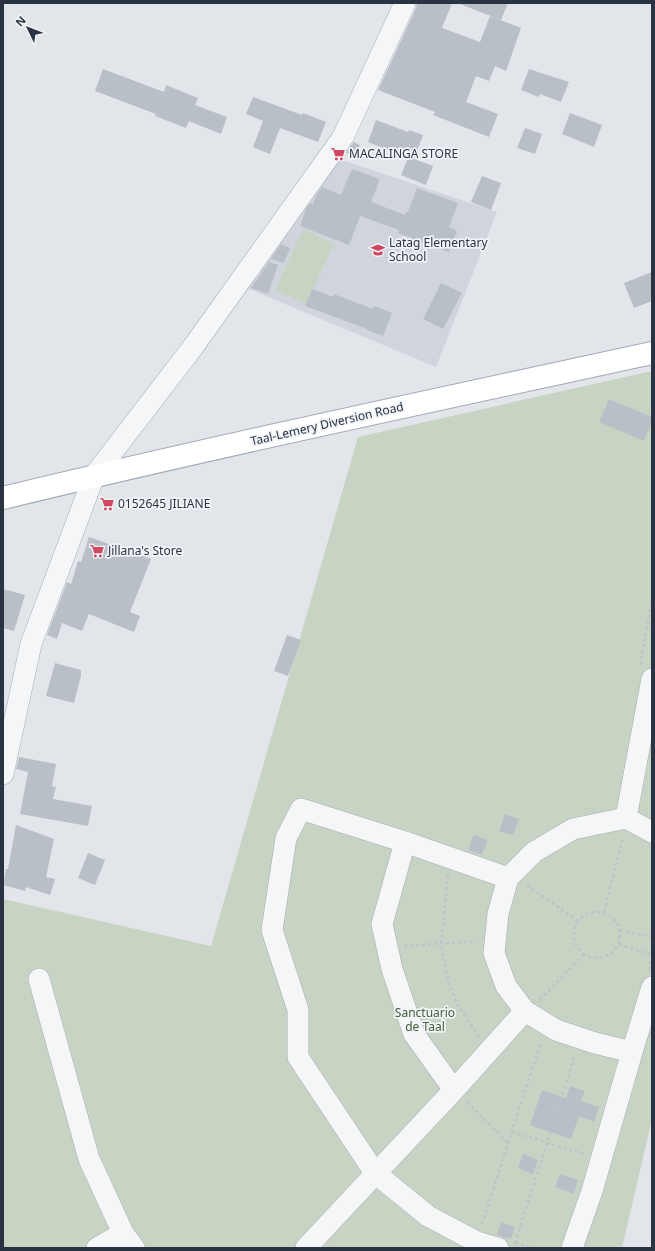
<svg xmlns="http://www.w3.org/2000/svg" width="655" height="1251" font-family="'Noto Sans',sans-serif">
  <style>
    .built { fill: #d0d4dc }
    .green { fill: #c8d4c3 }
    .building { fill: #b9bfc7 }
    .lines { fill: none; stroke-linecap: round; stroke-linejoin: round }
    .minor-casing { stroke: #a7acb4; stroke-width: 22 }
    .major-casing { stroke: #a1aab6; stroke-width: 24 }
    .path { stroke: #bfc3c9; stroke-width: 2.5; stroke-dasharray: 3 3; stroke-linecap: butt }
    .minor { stroke: #f4f6f8; stroke-width: 21 }
    .major { stroke: #fff; stroke-width: 22 }
    .labels { text-anchor: middle; stroke-width: 3.5; stroke-linejoin: round; paint-order: stroke }
    .poi-label { font-size: 12px; fill: #2a3342; stroke: #f1f4f7; text-anchor: start }
    .street-label { font-size: 12px; fill: #2a3342; stroke: #f1f4f7 }
    .park-label { font-size: 12px; fill: #405e37; stroke: #f1f4f7 }
  </style>
  <rect width="100%" height="100%" fill="#e2e5ea"/>
  <path class="built" d="M 339,159 L 497,212 L 436,367 L 247,288 Z"/>
  <path class="green" d="M 303,229 L 334,244 L 306,304 L 275,290 Z
    M 652,371 L 652,1119 L 622,1248 L 3,1248 L 3,899 L 211,946 L 358,437 Z"/>
  <path class="building" d="M 417,3 L 452,3 L 442,28 L 480,42 L 490,16 L 521,28 L 506,71 L 495,66 L 489,81 L 476,76 L 466,102 L 498,114 L 489,137 L 433,115 L 435,112 L 378,90 L 416,8 Z
    M 461,3 L 508,3 L 501,20 L 460,4 Z
    M 103,69 L 164,92 L 166,85 L 198,98 L 195,105 L 227,117 L 221,134 L 189,121 L 186,128 L 155,116 L 156,114 L 95,91 Z
    M 529,69 L 569,82 L 561,102 L 540,94 L 539,97 L 521,90 Z
    M 253,97 L 302,115 L 303,113 L 326,122 L 318,142 L 280,128 L 270,154 L 253,147 L 263,121 L 246,114 Z
    M 570,113 L 602,125 L 594,147 L 562,134 Z
    M 376,120 L 408,132 L 409,130 L 423,135 L 414,159 L 433,166 L 426,185 L 401,175 L 408,158 L 368,142 Z
    M 525,128 L 542,134 L 535,154 L 517,148 Z
    M 354,142 L 360,145 L 356,156 L 346,153 Z
    M 352,169 L 380,179 L 371,202 L 405,215 L 406,212 L 408,212 L 417,188 L 458,203 L 449,227 L 457,231 L 449,252 L 398,233 L 399,230 L 360,216 L 349,245 L 300,226 L 307,207 L 311,203 L 313,204 L 316,196 L 322,187 L 341,195 Z
    M 482,176 L 501,183 L 491,210 L 471,202 Z
    M 281,244 L 290,248 L 284,263 L 271,259 Z
    M 269,262 L 278,265 L 268,294 L 251,288 Z
    M 652,272 L 652,301 L 634,308 L 624,283 Z
    M 441,283 L 462,293 L 443,329 L 423,319 Z
    M 312,289 L 333,297 L 334,294 L 373,309 L 374,306 L 392,313 L 383,336 L 365,329 L 365,328 L 305,306 Z
    M 609,399 L 652,417 L 652,422 L 644,441 L 599,422 Z
    M 89,537 L 151,559 L 130,612 L 140,616 L 134,632 L 89,614 L 82,631 L 62,623 L 57,639 L 47,635 L 67,582 L 71,584 L 78,561 L 81,562 Z
    M 3,589 L 25,595 L 14,631 L 3,628 Z
    M 287,635 L 301,640 L 288,676 L 274,671 Z
    M 55,663 L 81,670 L 81,676 L 74,703 L 46,696 Z
    M 19,757 L 56,764 L 52,786 L 56,787 L 53,799 L 92,806 L 88,826 L 20,814 L 28,772 L 16,769 Z
    M 505,814 L 519,819 L 513,835 L 499,831 Z
    M 16,825 L 54,839 L 46,877 L 55,879 L 50,895 L 26,887 L 25,891 L 3,885 L 6,869 L 8,869 Z
    M 474,835 L 488,840 L 482,855 L 468,850 Z
    M 88,853 L 105,860 L 95,885 L 78,878 Z
    M 570,1086 L 585,1091 L 581,1101 L 599,1107 L 594,1122 L 579,1116 L 571,1139 L 530,1125 L 542,1090 L 566,1098 Z
    M 523,1154 L 538,1160 L 533,1174 L 518,1168 Z
    M 560,1174 L 578,1180 L 574,1194 L 555,1187 Z
    M 501,1222 L 515,1227 L 511,1239 L 497,1235 Z"/>
  <g class="lines">
    <defs>
      <path id="minor" d="M 3,774 L 31,644 L 94,476 L 193,347 L 343,137 L 405,3
        M 626,818 L 652,679
        M 652,832 L 626,818 L 573,829 L 534,852 L 508,878 L 498,914 L 494,953 L 506,986 L 525,1011 L 556,1030 L 595,1043 L 632,1052 L 652,987
        M 405,842 L 382,924 L 392,969 L 414,1034 L 454,1090
        M 39,979 L 89,1159 L 123,1233 L 134,1248
        M 97,1248 L 123,1233
        M 306,1248 L 454,1090 L 525,1011
        M 498,1248 L 477,1242 L 428,1216 L 375,1173 L 298,1057 L 298,1010 L 272,930 L 286,838 L 301,809 L 405,842 L 508,878
        M 572,1248 L 592,1191 L 632,1052"/>
      <path id="major" d="M 3,498 C 218,446 435,400 652,353"/>
    </defs>
    <use href="#minor" class="minor-casing"/>
    <use href="#major" class="major-casing"/>
    <path class="path" d="M 640,665 L 652,600
      M 448,875 L 441,944 L 449,985 L 459,1007 L 479,1037
      M 527,885 L 578,921
      M574 935a23 23 0 1 1 46 0a23 23 0 1 1-46 0Z
      M 604,912 L 623,837
      M 620,930 L 652,937
      M 619,944 L 652,955
      M 404,946 L 477,941
      M 648,970 L 652,959
      M 540,1000 L 583,955
      M 467,1102 L 508,1143
      M 512,1132 L 584,1154
      M 482,1224 L 541,1042
      M 515,1243 L 533,1248
      M 515,1243 L 575,1055"/>
    <use href="#minor" class="minor"/>
    <use href="#major" class="major"/>
  </g>
  <defs>
    <symbol id="supermarket-bare" viewBox="-9 -9 18 18"><path d="M-6-5.5h2.5l.6 2H6L4.5 2H-2.5L-4.4-4H-6ZM-1.5 3.2a1.3 1.3 0 1 0 .1 0ZM3 3.2a1.3 1.3 0 1 0 .1 0Z" fill="#cf4760" stroke="#f1f4f7" stroke-width="2.5" paint-order="stroke"/></symbol>
    <symbol id="school-bare" viewBox="-9 -9 18 18"><path d="M0-5L7-2L0 1L-7-2ZM-4 1L0 2.5L4 1V4Q0 6-4 4Z" fill="#cf4760" stroke="#f1f4f7" stroke-width="2.5" paint-order="stroke"/></symbol>
  </defs>
  <g fill-rule="evenodd">
    <use href="#supermarket-bare" x="328" y="144" width="20" height="20"/>
    <use href="#school-bare" x="368" y="240" width="20" height="20"/>
    <use href="#supermarket-bare" x="97" y="494" width="20" height="20"/>
    <use href="#supermarket-bare" x="87" y="541" width="20" height="20"/>
  </g>
  <g class="labels">
    <g class="poi-label">
      <text x="349" y="158">MACALINGA STORE</text>
      <text x="389" y="247">Latag Elementary<tspan x="389" dy="14">School</tspan></text>
      <text x="118" y="508">0152645 JILIANE</text>
      <text x="108" y="555">Jillana's Store</text>
    </g>
    <g class="street-label">
      <text transform="translate(327 424) rotate(-13)" y="4">Taal-Lemery Diversion Road</text>
    </g>
    <g class="park-label">
      <text x="425" y="1017">Sanctuario<tspan x="425" dy="14">de Taal</tspan></text>
    </g>
  </g>
  <rect width="655" height="1251" fill="none" stroke="#2a3342" stroke-width="8"/>
  <g transform="translate(28 28) rotate(313)" stroke="#f1f4f7" stroke-width="3" paint-order="stroke">
  <path d="M0-3L7 15L0 10L-7 15Z" fill="#2a3342"/>
  <text y="-6" font-size="11" font-weight="bold" text-anchor="middle" fill="#2a3342">N</text>
  </g>
</svg>
